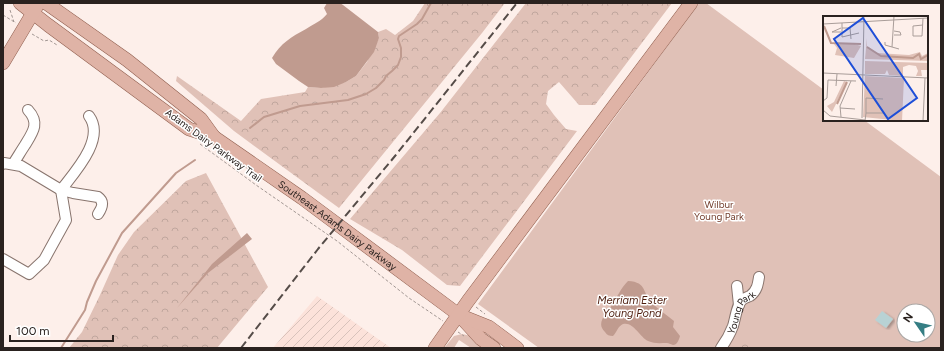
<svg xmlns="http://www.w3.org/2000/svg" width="944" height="351" font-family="Figtree,sans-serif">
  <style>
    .industrial { fill: url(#industrial-furrows) }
    .green { fill: #e0c1b7; fill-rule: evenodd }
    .forest { fill: url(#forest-crowns) }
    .water { fill: #c09b8f }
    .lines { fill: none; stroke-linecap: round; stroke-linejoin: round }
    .stream { stroke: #c09b8f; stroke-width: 2 }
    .building { fill: #b8d2d4; filter: url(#shadow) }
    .minor-casing { stroke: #88746d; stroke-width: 12 }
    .major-casing { stroke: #916050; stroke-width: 14 }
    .path { stroke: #a29793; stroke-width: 1; stroke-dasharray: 3 2; stroke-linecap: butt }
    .minor { stroke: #fff; stroke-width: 10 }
    .major { stroke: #dfb3a6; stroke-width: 13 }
    .rail { stroke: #554c48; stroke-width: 2; stroke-dasharray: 8 4; stroke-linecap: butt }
    .labels { text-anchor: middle; stroke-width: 3; stroke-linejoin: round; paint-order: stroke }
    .street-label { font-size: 10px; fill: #2a221f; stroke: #fff }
    .park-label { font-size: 10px; fill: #733f2e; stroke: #fff }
    .water-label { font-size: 11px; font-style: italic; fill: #4c1c0c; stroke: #fff }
    .inset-river { fill: none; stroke: #c09b8f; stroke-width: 2 }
    .inset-road { fill: none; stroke: #a99d99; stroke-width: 1 }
    .view { fill: #1d4ed8; fill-opacity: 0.15; stroke: #1d4ed8; stroke-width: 2 }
    .inset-edge { fill: none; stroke: #2a221f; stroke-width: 2 }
  </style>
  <defs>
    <pattern id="industrial-furrows" width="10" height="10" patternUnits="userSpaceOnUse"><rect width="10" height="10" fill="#fce2da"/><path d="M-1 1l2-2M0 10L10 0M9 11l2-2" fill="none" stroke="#d8c2bb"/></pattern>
    <pattern id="forest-crowns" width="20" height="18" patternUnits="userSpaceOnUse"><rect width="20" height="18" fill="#e0c1b7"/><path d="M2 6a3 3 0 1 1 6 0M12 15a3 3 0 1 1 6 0" fill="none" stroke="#c0a69d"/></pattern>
    <filter id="shadow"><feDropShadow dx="2.5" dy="1.5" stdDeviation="1" flood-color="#0004"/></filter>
  </defs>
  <rect width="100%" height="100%" fill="#fdefea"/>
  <path class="industrial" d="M 317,296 L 391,348 L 273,348 Z"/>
  <path class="green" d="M 699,3 L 706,3 L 824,90 L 824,120 L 864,120 L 941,177 L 941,348 L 539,348 L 478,304 ZM 904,311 L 928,311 L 928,335 L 904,335 Z
    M 462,334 L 472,336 L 488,348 L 471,348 L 459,340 L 454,348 L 444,348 L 454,336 Z"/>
  <path class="forest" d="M 425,3 L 505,3 L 482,33 L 339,208 L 234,131 L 176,81 L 177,76 L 241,121 L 261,99 L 305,92 L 308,87 L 321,88 L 346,82 L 356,76 L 367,62 L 379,38 L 378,32 L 386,29 L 395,35 L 413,21 Z
    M 526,3 L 672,3 L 595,105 L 579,105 L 559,82 L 548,91 L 546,104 L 554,115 L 566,129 L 577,131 L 460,286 L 447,285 L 402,250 L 350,219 L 440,113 Z
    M 206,173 L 268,287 L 217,348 L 69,348 L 82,332 L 100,295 L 118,255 L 134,232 L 186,181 Z
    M 747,342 L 754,343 L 760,348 L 734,348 L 735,347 Z"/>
  <path class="water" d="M 327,3 L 340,3 L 343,5 L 378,32 L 379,38 L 374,52 L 356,76 L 346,82 L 334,87 L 321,88 L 308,87 L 299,81 L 276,64 L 272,58 C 281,43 291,37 306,29 C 315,23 320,22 327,14 L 324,8 Z
    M 247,233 L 252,239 L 208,273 L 177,308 L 212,264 Z
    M 628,281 C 648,282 642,294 652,303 C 659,310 667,315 674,321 L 673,327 L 680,336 C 679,340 677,345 673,345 C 670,344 669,343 667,343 C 660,343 655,344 648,341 C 640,337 633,321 623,324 C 618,326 617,332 613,336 C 609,336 607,335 605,332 C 595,323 607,313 612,305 C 617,297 621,288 628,281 Z"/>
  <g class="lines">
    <path class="stream" d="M 250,128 L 264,117 L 300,106 L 348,100 L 366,94 L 376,88 L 384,80 L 386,76 L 392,71 L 398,65 L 401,57 L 401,48 L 398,39 L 399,36 L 417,24 L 422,19 L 431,3
      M 61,348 L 85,310 L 87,302 L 96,281 L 122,233 L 176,173 L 195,160"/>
  </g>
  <path class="building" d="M 882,311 L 893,319 L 886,328 L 875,320 Z"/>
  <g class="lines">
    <defs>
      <g id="minor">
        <path d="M 3,164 L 4,163 L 21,166 L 61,190 L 73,193 L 98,197 C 105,202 102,208 98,214"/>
        <path d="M 13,164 C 17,158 21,151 25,145 C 33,132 40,123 28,110"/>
        <path d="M 3,259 L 29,274 L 44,260 L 66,220 L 61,190 C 74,173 106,139 89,116"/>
        <path d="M 737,286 L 739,305"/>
        <path id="s1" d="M 721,348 C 726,341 730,334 733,326 C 735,320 737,304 742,300 C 744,298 748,297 750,296 C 757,291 758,284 759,277"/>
      </g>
      <g id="major">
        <path id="s2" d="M 20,3 L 48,25 L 189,129 L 214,137 L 302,198 L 459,315 L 481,339 L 494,348"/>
        <path d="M 46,3 L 127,60 L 201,119 L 214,137"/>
        <path d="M 3,63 L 37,6"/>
        <path d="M 464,317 L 489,327 L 517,348"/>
        <path d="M 435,348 L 468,301 L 691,3"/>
      </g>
    </defs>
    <use href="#minor" class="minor-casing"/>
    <use href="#major" class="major-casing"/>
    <path class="path" d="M 10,10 L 14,22
      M 3,15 L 16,23
      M 32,34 L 44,41 L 49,40 L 57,45
      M 200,144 L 256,185 L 337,241 L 409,298 L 443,321
      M 476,307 L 485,314
      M 458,332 L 464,336"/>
    <use href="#minor" class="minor"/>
    <use href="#major" class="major"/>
    <path class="rail" d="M 241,348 L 318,249 L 395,156 L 517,3"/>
  </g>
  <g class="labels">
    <g class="street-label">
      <text transform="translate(214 145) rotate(36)" y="4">Adams Dairy Parkway Trail</text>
      <text dy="4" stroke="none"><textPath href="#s2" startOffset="389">Southeast Adams Dairy Parkway</textPath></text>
      <text dy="4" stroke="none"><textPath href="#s1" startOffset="42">Young Park</textPath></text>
    </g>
    <g class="park-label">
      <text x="719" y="208">Wilbur<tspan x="719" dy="12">Young Park</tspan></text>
    </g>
    <g class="water-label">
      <text x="632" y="304">Merriam Ester<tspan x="632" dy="13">Young Pond</tspan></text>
    </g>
  </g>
  <g transform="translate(823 16)">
    <rect width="105" height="105" fill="#fdefea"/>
    <path d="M 42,60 L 81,62 L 79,105 L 40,101 ZM 21,65 L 24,66 L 9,96 L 4,90 L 11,86 Z" fill="#e0c1b7"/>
    <path d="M 44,22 L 44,30 L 54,37 L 86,39 L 97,36 L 99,40 L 105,37 L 105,45 L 42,43 ZM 28,27 L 38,30 L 31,42 L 12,39 L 14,32 L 11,28 ZM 42,45 L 105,47 L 105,54 L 98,54 L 99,60 L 93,60 L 95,55 L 93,50 L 86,49 L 80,51 L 80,60 L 66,59 L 64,54 L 62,58 L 42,58 Z" fill="#e0c1b7"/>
    <path class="inset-river" d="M 1,10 L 8,27 L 38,28M 44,31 L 58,40 L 90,42 L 96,38 L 98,43 L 105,39M 14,88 L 24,66"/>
    <path class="inset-road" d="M 19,7 L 19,12 L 27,12 L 28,23M 0,8 L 105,2M 18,12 L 9,16 L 18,16M 19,12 L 19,21 L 36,17M 71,19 L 78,19 L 77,16 L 71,15M 99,20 L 90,20 L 90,10 L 100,9M 99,20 L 100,2M 62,26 L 62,29 L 76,33M 69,31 L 71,0M 0,57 L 105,62M 13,70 L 14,58M 0,85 L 4,82 L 5,64 L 33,65M 17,92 L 32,93M 0,94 L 7,100 L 42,104M 43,97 L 43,82 L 60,83M 18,101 L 17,90 L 28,65M 39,102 L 41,0M 42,105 L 43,97 L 61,97M 100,105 L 102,62"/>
    <path class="view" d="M 40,2 L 94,82 L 65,103 L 11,23 Z"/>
    <rect width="105" height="105" class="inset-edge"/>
  </g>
  <rect width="944" height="351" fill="none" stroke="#2a221f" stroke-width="8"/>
  <g transform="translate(916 323) rotate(304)"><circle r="19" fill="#ffffff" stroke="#aaa7a5"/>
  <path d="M0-3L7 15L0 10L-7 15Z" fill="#357e84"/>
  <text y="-6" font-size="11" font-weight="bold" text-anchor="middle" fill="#2a221f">N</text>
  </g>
  <path d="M10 335v6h103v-6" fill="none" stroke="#2a221f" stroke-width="2"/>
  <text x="16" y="335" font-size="12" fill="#2a221f" stroke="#ffffff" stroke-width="3" paint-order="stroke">100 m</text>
</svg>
